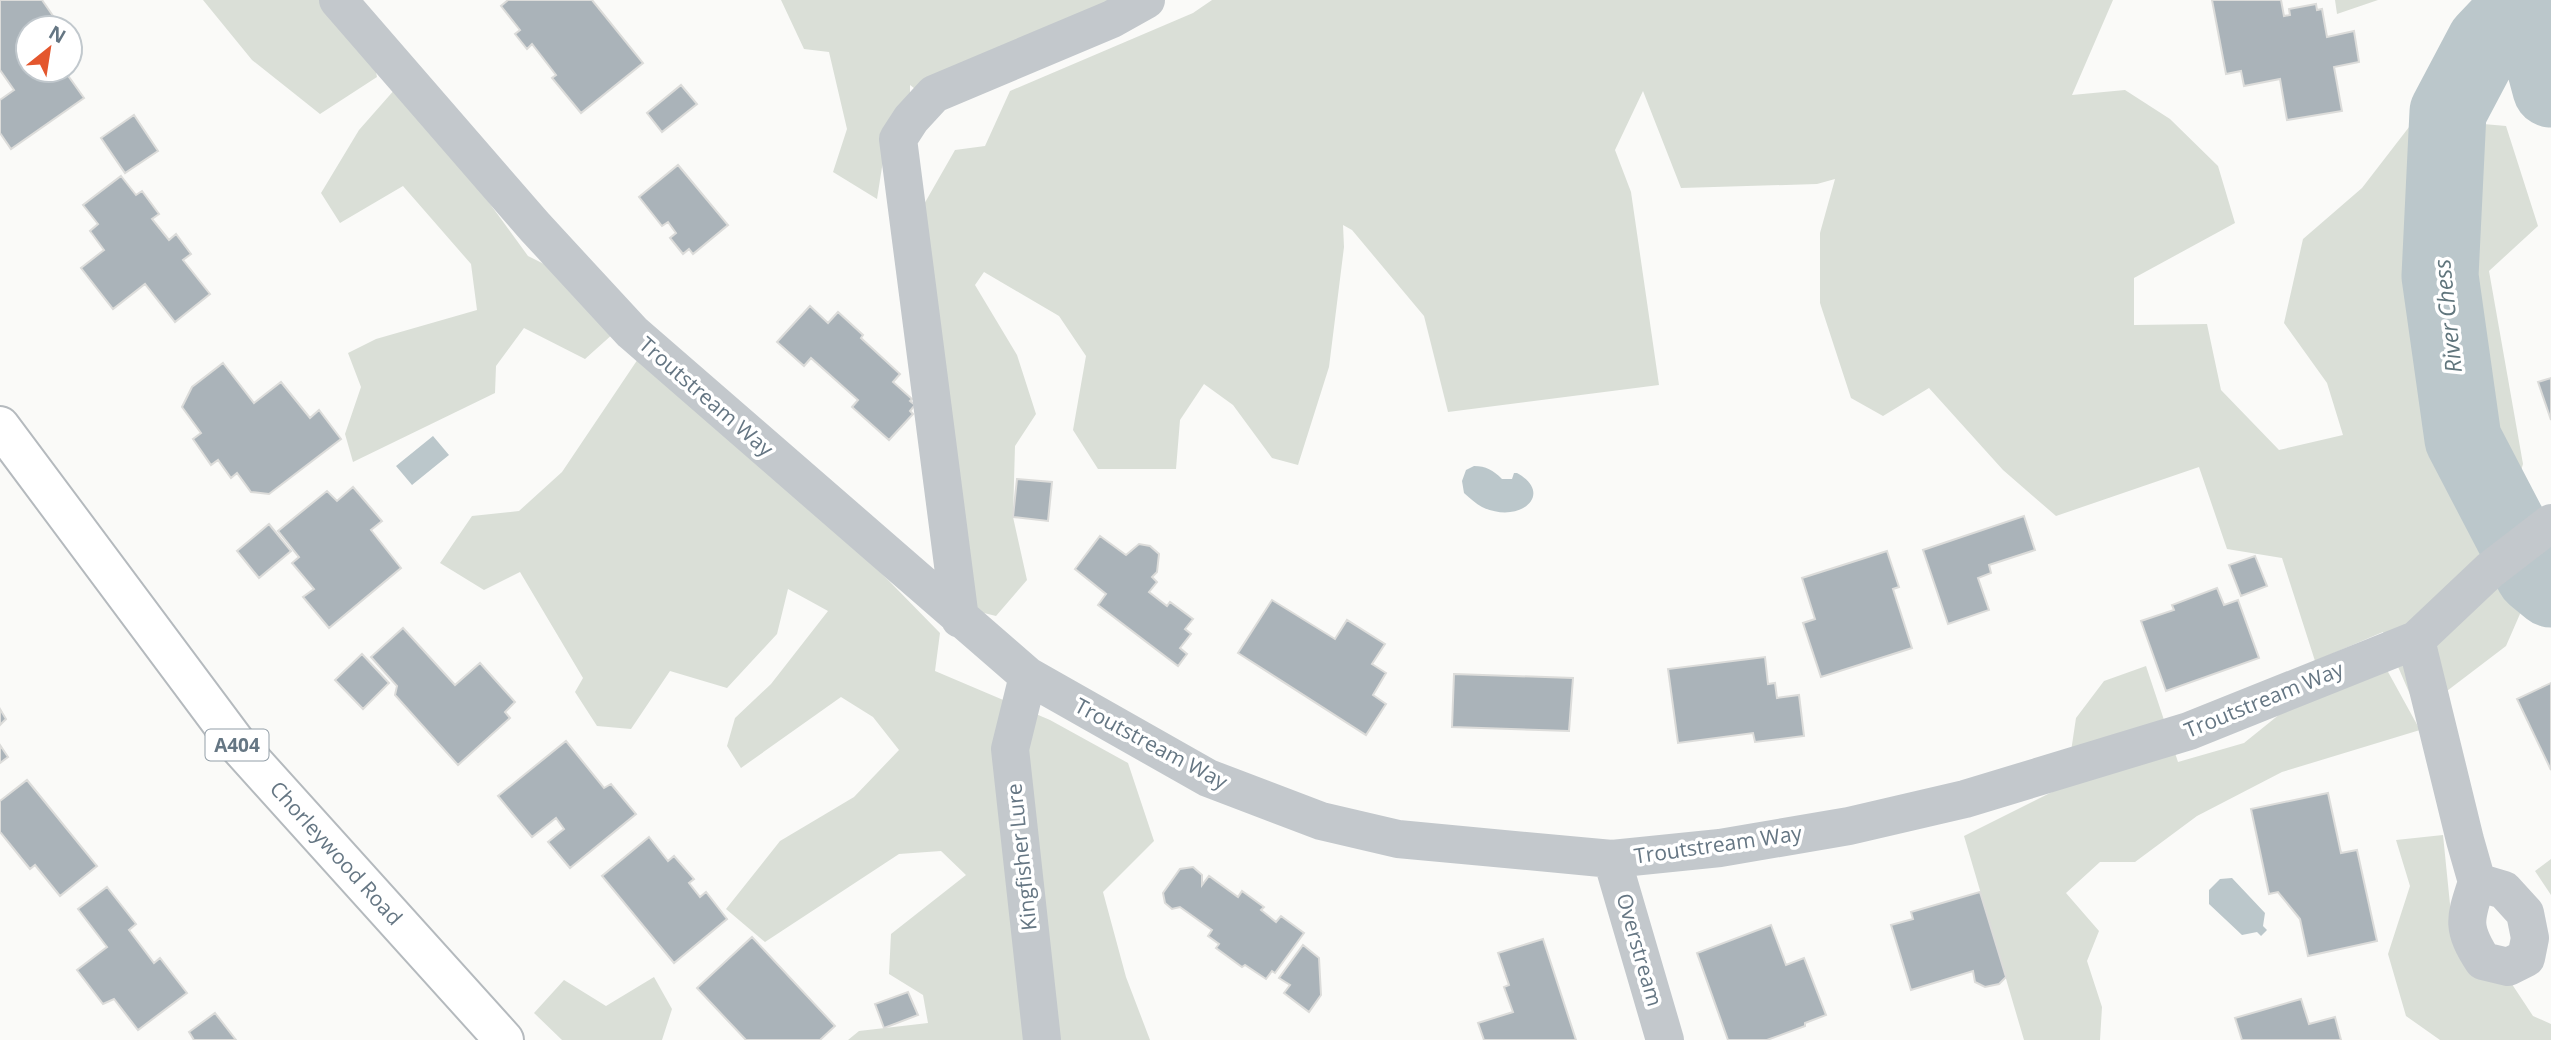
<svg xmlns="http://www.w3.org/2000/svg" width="2551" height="1040" font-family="'Open Sans',sans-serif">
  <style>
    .green { fill: #dadfd7 }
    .water { fill: #bbc7cb }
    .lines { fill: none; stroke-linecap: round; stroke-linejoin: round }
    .river { stroke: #bbc7cb; stroke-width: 77 }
    .building { fill: #aab3b9; stroke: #dcdcda; stroke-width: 2 }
    .major-casing { stroke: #b5babe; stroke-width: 42 }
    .minor { stroke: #c3c8cc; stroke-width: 38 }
    .major { stroke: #fff; stroke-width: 38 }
    .labels { text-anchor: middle; stroke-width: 7; stroke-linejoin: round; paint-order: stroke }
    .shield { fill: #fff; stroke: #939fa8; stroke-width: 2 }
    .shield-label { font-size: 19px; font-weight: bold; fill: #657683 }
    .street-label { font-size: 21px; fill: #657683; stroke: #fff }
    .water-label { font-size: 23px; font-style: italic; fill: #60757c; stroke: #fff }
  </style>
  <rect width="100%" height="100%" fill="#fafaf8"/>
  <path class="green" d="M 203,0 L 361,0 L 377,77 L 320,114 L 252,60 Z
    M 781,0 L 1130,0 L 919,92 L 910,85 L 910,102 L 885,148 L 877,199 L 833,172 L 847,129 L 829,52 L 804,49 Z
    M 1212,0 L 2113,0 L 2072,95 L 2125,90 L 2170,119 L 2218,166 L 2235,223 L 2134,278 L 2134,325 L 2207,324 L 2221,390 L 2279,450 L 2343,435 L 2327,383 L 2284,323 L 2303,239 L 2362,188 L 2416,118 L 2506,126 L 2538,226 L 2489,271 L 2523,464 L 2501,538 L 2530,591 L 2506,646 L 2418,713 L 2383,632 L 2315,661 L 2282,558 L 2227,549 L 2199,467 L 2056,516 L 2003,470 L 1929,388 L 1883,416 L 1851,398 L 1820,303 L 1820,233 L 1835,179 L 1817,184 L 1681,188 L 1643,91 L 1615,150 L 1631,192 L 1659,385 L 1448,412 L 1424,316 L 1352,230 L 1343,225 L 1344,247 L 1329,367 L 1298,465 L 1272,458 L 1233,405 L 1204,384 L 1180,420 L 1176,469 L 1098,469 L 1073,430 L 1086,356 L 1059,316 L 984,272 L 975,285 L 1017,355 L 1036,414 L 1015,446 L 1013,517 L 1027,580 L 996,616 L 968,609 L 915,220 L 955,150 L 985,146 L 1010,91 L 1193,13 Z
    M 2335,0 L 2378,0 L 2337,14 Z
    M 2470,0 L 2551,0 L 2551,7 Z
    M 396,88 L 463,167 L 528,256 L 562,273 L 614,333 L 585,359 L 524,328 L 496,366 L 495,393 L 353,462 L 345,434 L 361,387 L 348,353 L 376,339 L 477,310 L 471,264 L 403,186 L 340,223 L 321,193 L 359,130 Z
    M 640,356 L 845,536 L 940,633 L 935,671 L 1050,720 L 1128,763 L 1154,841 L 1103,892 L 1126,977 L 1150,1040 L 848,1040 L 859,1031 L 928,1023 L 923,995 L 889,974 L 891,934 L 966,875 L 941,851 L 899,854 L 765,942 L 726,909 L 780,841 L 854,797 L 899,750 L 873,717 L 841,697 L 741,768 L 727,746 L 735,718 L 771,684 L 828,611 L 788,589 L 777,634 L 727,688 L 670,671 L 631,729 L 597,726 L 575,692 L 583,678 L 520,572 L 484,590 L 440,563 L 472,516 L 519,511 L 562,472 Z
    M 2551,542 L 2551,575 L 2531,587 L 2521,562 Z
    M 2146,666 L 2178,762 L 2244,743 L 2290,706 L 2387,670 L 2420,730 L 2282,772 L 2197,816 L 2135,862 L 2100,862 L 2066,893 L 2099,931 L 2087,961 L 2102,1007 L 2100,1040 L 2024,1040 L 1964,836 L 2066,785 L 2076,718 L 2104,681 Z
    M 2443,835 L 2452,924 L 2494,957 L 2533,1016 L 2551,1024 L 2551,1040 L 2440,1040 L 2406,1016 L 2388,954 L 2410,886 L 2396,840 Z
    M 2551,859 L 2551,895 L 2535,871 Z
    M 654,977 L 672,1009 L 662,1040 L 562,1040 L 534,1013 L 564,980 L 606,1006 Z"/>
  <path class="water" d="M 433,436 L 449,455 L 412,485 L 396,466 Z
    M 1474,466 C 1486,466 1493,470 1502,479 L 1512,479 L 1514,473 L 1517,473 C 1555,494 1520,525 1482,507 C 1476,504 1470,498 1464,493 L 1462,481 L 1466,470 Z
    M 2546,567 L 2551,570 L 2551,603 L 2532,583 Z
    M 2232,878 L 2265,913 L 2263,926 L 2267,930 L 2261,936 L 2257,932 L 2242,935 L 2209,904 L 2209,890 L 2220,879 Z"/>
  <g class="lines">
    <path class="river" d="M 2525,0 L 2485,42 L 2448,112 L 2440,276 L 2463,439 L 2534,575 L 2551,589
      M 2527,0 L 2551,89"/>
  </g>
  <path class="building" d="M 0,0 L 42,0 L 60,26 L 56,28 L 28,28 L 28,70 L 64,70 L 84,98 L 11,149 L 0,133 L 0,100 L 14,90 L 0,70 Z
    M 508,0 L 592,0 L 643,63 L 581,113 L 552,78 L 556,75 L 532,44 L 527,49 L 515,34 L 520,30 L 501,6 Z
    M 2212,0 L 2281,0 L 2284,16 L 2290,15 L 2289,9 L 2316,4 L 2317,10 L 2322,9 L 2327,37 L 2354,31 L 2359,62 L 2334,67 L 2342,111 L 2287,120 L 2280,79 L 2244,86 L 2241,71 L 2226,74 Z
    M 681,85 L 697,104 L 662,132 L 647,113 Z
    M 134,115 L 158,151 L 125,173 L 101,138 Z
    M 678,165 L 728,225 L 693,254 L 689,249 L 683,254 L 670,238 L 676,233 L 668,222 L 662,226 L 639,197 Z
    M 121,176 L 136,195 L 142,191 L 159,214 L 152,219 L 169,240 L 176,234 L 191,254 L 183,260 L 210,294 L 175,322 L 145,284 L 113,309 L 81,268 L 104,250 L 90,231 L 98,224 L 83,205 Z
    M 810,306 L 828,323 L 838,312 L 863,335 L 861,338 L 900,374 L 893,382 L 912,399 L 910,401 L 915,405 L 910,411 L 913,414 L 889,440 L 852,407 L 858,400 L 811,358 L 804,366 L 777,342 Z
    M 223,363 L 254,403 L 281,382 L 310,418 L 319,410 L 341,439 L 269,494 L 251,492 L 237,473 L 231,478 L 218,460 L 211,465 L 193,439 L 201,433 L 182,407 L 192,387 Z
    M 2551,378 L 2551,420 L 2538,382 Z
    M 1017,479 L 1052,482 L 1048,521 L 1013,517 Z
    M 353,487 L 382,521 L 371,530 L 401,568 L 329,628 L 303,597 L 314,589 L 292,563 L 299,557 L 278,531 L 327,491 L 337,501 Z
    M 2024,516 L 2035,550 L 1989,565 L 1991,573 L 1978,578 L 1989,610 L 1948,624 L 1923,550 Z
    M 269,524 L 291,551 L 259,578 L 237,551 Z
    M 1100,536 L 1126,555 L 1139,544 L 1150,546 L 1159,554 L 1157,572 L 1152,577 L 1157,582 L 1149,592 L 1167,606 L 1170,602 L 1193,619 L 1185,629 L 1191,634 L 1180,648 L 1187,654 L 1178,666 L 1098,605 L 1106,594 L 1075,569 Z
    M 1887,551 L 1899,587 L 1893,589 L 1912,648 L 1821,677 L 1803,623 L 1815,619 L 1802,578 Z
    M 2255,556 L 2267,586 L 2241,596 L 2229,565 Z
    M 2217,588 L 2224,605 L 2238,600 L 2259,658 L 2166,691 L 2141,621 L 2174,610 L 2172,605 Z
    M 1272,600 L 1335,639 L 1347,620 L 1385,644 L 1372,664 L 1386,673 L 1373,695 L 1386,704 L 1366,735 L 1238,653 Z
    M 403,628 L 455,685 L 480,663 L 515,702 L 505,712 L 510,718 L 458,765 L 395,695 L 397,686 L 371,657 Z
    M 362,654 L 389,683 L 363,709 L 335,680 Z
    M 1765,657 L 1768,684 L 1775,683 L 1777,698 L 1799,695 L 1804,736 L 1755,742 L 1753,733 L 1678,743 L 1668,669 Z
    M 1454,674 L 1573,678 L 1569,731 L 1452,727 Z
    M 2551,683 L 2551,770 L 2517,699 Z
    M 0,709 L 6,719 L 0,725 Z
    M 566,741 L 604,788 L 611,784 L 636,814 L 570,868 L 548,842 L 564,829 L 556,818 L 532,837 L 498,796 Z
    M 0,745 L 8,757 L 0,763 Z
    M 27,780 L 97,866 L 60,896 L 35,865 L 30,869 L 0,832 L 0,801 Z
    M 2328,793 L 2341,853 L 2357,850 L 2377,941 L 2308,956 L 2300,919 L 2278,892 L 2269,894 L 2251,809 Z
    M 649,837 L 668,861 L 674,856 L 694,879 L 689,883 L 700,897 L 706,892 L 727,919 L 674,963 L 602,876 Z
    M 1193,867 L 1202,875 L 1202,885 L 1209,876 L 1238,897 L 1242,891 L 1264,907 L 1261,910 L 1276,922 L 1281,916 L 1304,933 L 1275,973 L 1272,971 L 1266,979 L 1245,965 L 1242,967 L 1216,948 L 1219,944 L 1208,936 L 1212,930 L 1180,907 L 1172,909 L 1165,903 L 1163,893 L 1180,869 Z
    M 107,887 L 136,924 L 129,930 L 154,963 L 160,958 L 187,993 L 138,1030 L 114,999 L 103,1004 L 77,970 L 107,947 L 78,909 Z
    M 1980,892 L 2006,977 L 1999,984 L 1985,987 L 1975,982 L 1973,971 L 1911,990 L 1891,925 L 1913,919 L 1911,912 Z
    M 1771,925 L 1786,965 L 1804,958 L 1826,1015 L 1805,1023 L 1805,1026 L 1767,1040 L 1728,1040 L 1697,953 Z
    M 752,937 L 835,1026 L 820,1040 L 746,1040 L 697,988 Z
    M 1543,939 L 1576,1040 L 1484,1040 L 1478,1023 L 1513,1012 L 1504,987 L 1509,985 L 1498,953 Z
    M 1303,945 L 1319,958 L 1321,995 L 1309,1012 L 1284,993 L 1290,985 L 1279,978 Z
    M 908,992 L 918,1015 L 884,1028 L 875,1004 Z
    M 2301,999 L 2309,1024 L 2335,1017 L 2341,1040 L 2242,1040 L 2235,1018 Z
    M 215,1013 L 236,1040 L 194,1040 L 189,1032 Z"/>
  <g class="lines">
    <defs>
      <g id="major">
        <path id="s1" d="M 0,426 L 237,744 L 504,1040"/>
      </g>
    </defs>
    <use href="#major" class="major-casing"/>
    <path class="minor" d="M 338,0 L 535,227 L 632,332 L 1028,676 L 1208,778 L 1321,821 L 1398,839 L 1612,859 L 1720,848 L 1849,826 L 1965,799 L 2189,731 L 2416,640 L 2490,570 L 2551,523
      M 960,619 L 898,139 L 911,119 L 934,94 L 1112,19 L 1146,0
      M 2416,640 L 2465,840 L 2477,882 L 2504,890 L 2525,913 L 2530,938 L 2526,958 L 2508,967 L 2483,961 C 2461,927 2465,919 2477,882
      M 1028,676 L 1010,749 L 1042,1040
      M 1612,859 L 1665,1040"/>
    <use href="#major" class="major"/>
  </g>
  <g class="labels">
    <rect class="shield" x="205.5" y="729.5" width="63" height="31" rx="5"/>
    <g class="shield-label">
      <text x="237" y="752">A404</text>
    </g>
    <g class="street-label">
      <text transform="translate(706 397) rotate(41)" y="7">Troutstream Way</text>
      <text transform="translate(2264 700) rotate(-22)" y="7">Troutstream Way</text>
      <text transform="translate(1151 744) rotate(28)" y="7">Troutstream Way</text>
      <text transform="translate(1718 845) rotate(-8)" y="7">Troutstream Way</text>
      <text dy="7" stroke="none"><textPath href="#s1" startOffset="544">Chorleywood Road</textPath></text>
      <text transform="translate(1022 857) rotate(-96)" y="7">Kingfisher Lure</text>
      <text transform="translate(1639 950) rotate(74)" y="7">Overstream</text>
    </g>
    <g class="water-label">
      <text transform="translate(2448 316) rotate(-96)" y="8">River Chess</text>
    </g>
  </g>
  <g transform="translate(49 49) rotate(30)"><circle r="33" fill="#ffffff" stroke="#c1c8cd" stroke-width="2"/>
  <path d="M0-5L12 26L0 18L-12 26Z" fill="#e4572e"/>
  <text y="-10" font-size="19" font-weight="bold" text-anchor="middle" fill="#657683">N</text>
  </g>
</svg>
